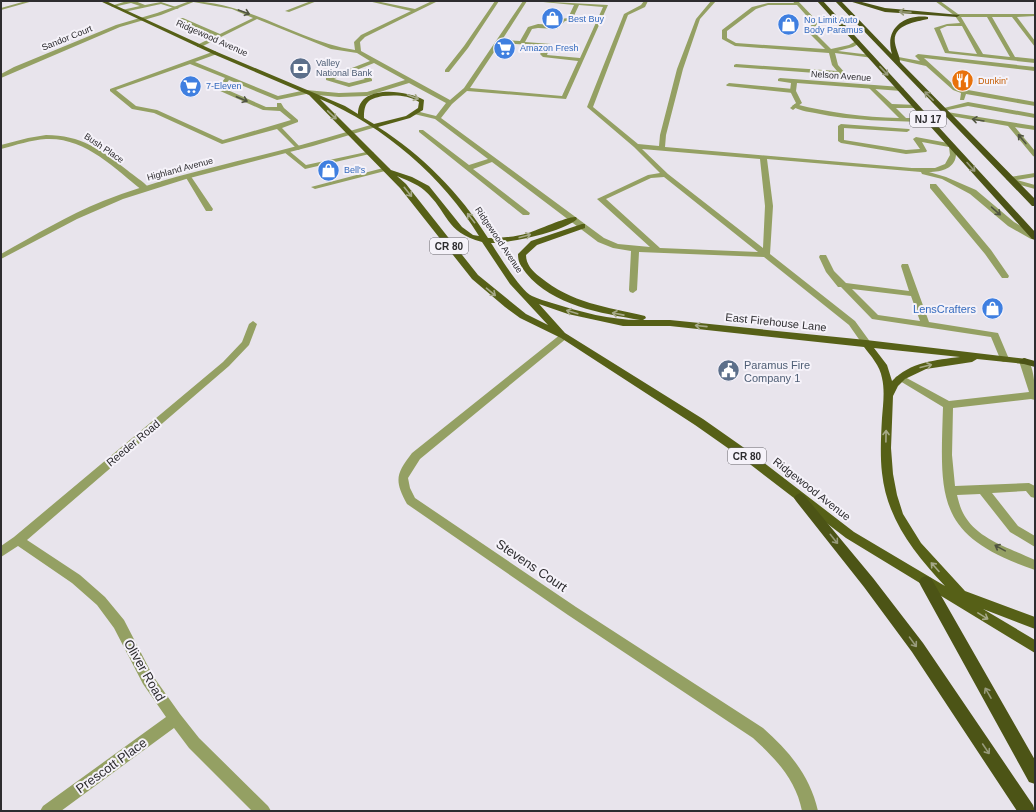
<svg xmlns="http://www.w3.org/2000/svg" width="1036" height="812" font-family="Helvetica,sans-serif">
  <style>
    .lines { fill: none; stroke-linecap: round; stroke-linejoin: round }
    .service { fill: #94a063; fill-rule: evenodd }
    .minor { fill: #94a063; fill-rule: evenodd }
    .tertiary { fill: #94a063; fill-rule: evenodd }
    .primary { fill: #566017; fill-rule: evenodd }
    .trunk { fill: #4c5416; fill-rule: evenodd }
    .oneway { stroke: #515541 }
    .oneway2 { stroke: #989b7c }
    .oneway3 { stroke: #a6a988 }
    .labels { text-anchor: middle; stroke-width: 4; stroke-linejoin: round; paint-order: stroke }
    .far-shop-label { font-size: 9px; fill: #366cbe; stroke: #f5f2f9; text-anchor: start }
    .far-street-label { font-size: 9px; fill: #2d2c2f; stroke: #f5f2f9 }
    .far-service-label { font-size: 9px; fill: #4e5e75; stroke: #f5f2f9; text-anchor: start }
    .far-food-label { font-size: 9px; fill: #c56008; stroke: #f5f2f9; text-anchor: start }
    .shield { fill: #f5f2f9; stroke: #69676c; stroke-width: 1 }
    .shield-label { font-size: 10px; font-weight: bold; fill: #2d2c2f }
    .shop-label { font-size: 11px; fill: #366cbe; stroke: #f5f2f9; text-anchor: end }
    .street-label { font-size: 11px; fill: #2d2c2f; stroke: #f5f2f9 }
    .service-label { font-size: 11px; fill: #4e5e75; stroke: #f5f2f9; text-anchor: start }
    .near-street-label { font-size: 13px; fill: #2d2c2f; stroke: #f5f2f9 }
  </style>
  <rect width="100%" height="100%" fill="#e8e4ec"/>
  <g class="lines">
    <path class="service" d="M 127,1 L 135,1 L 145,5 L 161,2 L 179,8 L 177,9 L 161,4 L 124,12 L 122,10 L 140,6 L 131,3 L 113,7 L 111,6 Z
      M 188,1 C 248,1 296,41 355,50 L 354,42 L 361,35 L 411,11 L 368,1 L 376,1 L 415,9 L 432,1 L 438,1 L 365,37 L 360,42 L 361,51 L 450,100 L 464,88 L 523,1 L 527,1 L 502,40 L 520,41 L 528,27 L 538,24 L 556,25 L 561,19 L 568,18 L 574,5 L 533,1 L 608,5 L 566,99 L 467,91 L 452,104 L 441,118 L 604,238 L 618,244 L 650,247 L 597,199 L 648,175 L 660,173 L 634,147 L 587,107 L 624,14 L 641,5 L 644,1 L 648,1 L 645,7 L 628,15 L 593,107 L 638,144 L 659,146 L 660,135 L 677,69 L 696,19 L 711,1 L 716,1 L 700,19 L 683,69 L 666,135 L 665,147 L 912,168 L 935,168 L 945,164 L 950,155 L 949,147 L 922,142 L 927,151 L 926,152 L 906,154 L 841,143 L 838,141 L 838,126 L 841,124 L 909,129 L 910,130 L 907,132 L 844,128 L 844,140 L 906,150 L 920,149 L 913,139 L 916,137 L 953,144 C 956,146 956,149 956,152 C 957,168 942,172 929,172 L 946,177 L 976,190 L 1014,222 L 1035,234 L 1035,239 L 1031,239 L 1008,226 L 970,194 L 942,179 L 922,174 L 921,172 L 767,159 L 773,206 L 770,254 L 855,321 L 871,343 L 869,345 L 863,345 L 849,325 L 764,257 L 639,252 L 637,290 L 633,293 L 630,292 L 629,290 L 631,251 L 613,248 L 598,242 L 492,162 L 473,169 L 530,213 L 529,215 L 523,215 L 419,132 L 419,130 L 423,130 L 469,165 L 488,159 L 435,119 L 414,114 L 413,113 L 416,111 L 436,116 L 446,103 L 409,83 L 367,96 L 339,97 L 306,94 L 277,100 L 229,80 L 223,88 L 266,107 L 277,107 L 277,103 L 281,103 L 284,108 L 298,120 L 298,122 L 282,128 L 300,147 L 300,149 L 298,150 L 277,129 L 222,144 L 154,113 L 132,109 L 110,91 L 110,89 L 215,51 L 218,53 L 217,54 L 195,62 L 278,96 L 306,90 L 339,93 L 367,92 L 405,80 L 374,63 L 359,69 L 372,79 L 372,81 L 349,87 L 326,80 L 326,78 L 370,61 L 357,53 L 331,49 L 257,19 L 201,47 L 197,47 L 197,45 L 215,36 L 179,20 L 179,18 L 183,18 L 220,34 L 253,18 L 232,9 ZM 579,5 L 603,7 L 580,58 L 547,55 L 551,44 L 525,42 L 532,29 L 538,28 L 557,29 L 565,21 L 572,20 ZM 500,43 L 546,46 L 540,54 L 543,57 L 578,61 L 562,96 L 470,88 ZM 190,64 L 225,78 L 217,89 L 218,90 L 263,110 L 280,111 L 291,120 L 223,140 L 157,110 L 136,106 L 116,90 ZM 354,71 L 365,79 L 349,83 L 334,79 ZM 642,149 L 760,159 L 765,206 L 763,248 L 668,174 ZM 664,177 L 758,252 L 660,248 L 606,199 L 651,178 Z
      M 311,1 L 317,1 L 289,12 L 285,11 Z
      M 495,1 L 499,1 L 468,48 L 449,72 L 445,72 L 445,70 L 464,46 Z
      M 793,1 L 798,1 L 818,22 L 813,31 L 831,49 L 849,45 L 858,40 L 860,41 L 860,43 L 853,47 L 838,51 L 871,55 L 873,56 L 873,58 L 835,53 L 838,65 L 845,73 L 842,75 L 734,67 L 734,65 L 736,64 L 837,71 L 832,65 L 829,53 L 735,46 L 722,39 L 722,30 L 752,7 L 768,3 L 794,3 ZM 768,5 L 797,5 L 813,23 L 807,31 L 825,49 L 736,43 L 727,38 L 727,31 L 756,9 Z
      M 935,1 L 940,1 L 958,14 L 1035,14 L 1035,16 L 1017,17 L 1035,41 L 1035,47 L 1012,17 L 992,17 L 1015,57 L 1035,59 L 1035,63 L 945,53 L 934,28 L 947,24 L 960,23 L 955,16 ZM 961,17 L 987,17 L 1010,57 L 983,54 ZM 947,26 L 962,26 L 977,54 L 949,51 L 940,29 Z
      M 918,54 L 1035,67 L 1035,71 L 924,58 L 957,88 L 1035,102 L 1035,106 L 966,94 L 964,100 L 960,100 L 961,93 L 953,90 L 926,66 L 890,58 L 893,56 L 920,61 L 915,56 Z
      M 729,83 L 793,89 L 796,91 L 793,93 L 727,86 L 726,85 Z
      M 871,85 L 892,104 L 918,105 L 918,107 L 916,108 L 896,108 L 906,118 L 928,118 L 931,120 L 928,122 C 890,121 852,121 815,113 C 808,112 798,110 792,106 L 795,104 C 830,113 863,117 899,118 L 868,87 Z
      M 968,102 L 1035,114 L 1035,118 L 968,106 L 943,111 L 940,109 Z
      M 947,112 L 1035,126 L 1035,130 L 1015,127 L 1035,151 L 1035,157 L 1033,156 L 1008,126 L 945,115 L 944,114 Z
      M 284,150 L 288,150 L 306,165 L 371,151 L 374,153 L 305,169 L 284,152 Z
      M 387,167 L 390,169 L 389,170 L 315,189 L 311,187 Z
      M 1035,173 L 1035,177 L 1017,180 L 1035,185 L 1035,189 L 1010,182 L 1006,179 L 1010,177 Z
      M 930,184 L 936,184 L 991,250 L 1009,276 L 1008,278 L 1002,278 L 985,254 L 930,188 Z
      M 820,255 L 826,255 L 834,271 L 846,283 L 909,291 L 901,266 L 902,264 L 908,264 L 929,322 L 998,333 L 1009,359 L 1004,362 L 1001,361 L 991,337 L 872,319 L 841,287 L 838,287 L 826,272 L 819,257 ZM 852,289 L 911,296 L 920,321 L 878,315 Z
      M 1024,358 C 1035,361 1035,391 1035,400 L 1031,399 L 953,408 L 952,455 L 955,486 L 1029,483 L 1035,486 L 1035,498 L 1031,497 L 1026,491 L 992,493 L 1018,526 L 1035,536 L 1035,547 L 1010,532 L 980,494 L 957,495 C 959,503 961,511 966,518 C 980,540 1012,549 1035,560 L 1035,570 C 936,536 940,500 943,407 L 895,378 L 897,376 L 903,376 L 949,401 L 1029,392 L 1019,361 Z"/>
    <path class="minor" d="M 26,1 L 33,1 L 1,10 L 1,8 Z
      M 190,1 L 196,1 L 161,15 L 120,27 L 1,78 L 1,74 L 14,67 L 116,25 L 157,13 Z
      M 780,78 L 901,87 L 904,89 L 901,91 L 797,83 L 796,91 L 802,103 L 793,110 L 790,108 L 796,103 L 790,91 L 791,83 L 778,81 L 778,79 Z
      M 46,135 C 81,135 101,150 127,170 C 134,176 143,181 149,188 L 142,190 C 114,168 85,137 46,139 C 31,140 16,145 1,149 L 1,145 L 28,138 Z
      M 186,175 L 190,175 L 213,209 L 212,211 L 206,211 L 185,176 Z
      M 253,321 L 257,324 L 249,345 L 229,366 L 27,540 L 80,575 L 105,597 L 124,620 L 153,676 L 180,714 L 199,738 L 268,806 L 271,811 L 252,811 L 189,748 L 174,728 L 61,811 L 40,811 L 43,806 L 166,717 L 143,684 L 114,628 L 97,605 L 72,583 L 18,546 L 1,557 L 1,546 L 14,537 L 223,362 L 242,342 L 249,324 Z
      M 564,333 L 569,336 L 567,338 L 420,459 L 408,478 L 410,488 L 415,498 L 576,607 L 763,728 C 790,752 810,776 818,811 L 802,811 C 796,780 776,759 753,738 L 568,615 L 407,504 C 394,480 396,474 412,453 L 561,334 Z"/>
    <path class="tertiary" d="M 374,124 L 377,126 L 376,127 L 313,146 L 186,179 L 123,199 L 77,219 L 1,259 L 1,254 C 35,235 68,215 103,201 C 159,179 219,166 278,151 C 310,143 342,133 374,124 Z"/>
    <path class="primary" d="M 100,1 L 106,1 L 217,52 L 345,106 L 358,114 C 358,84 406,90 424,100 L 423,110 L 410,118 L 378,127 C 422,155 460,193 488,238 C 502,238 515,237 528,233 C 538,230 568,216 576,217 L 577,219 C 563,232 510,243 491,243 C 499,255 520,290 532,296 C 538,299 546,301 552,303 C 581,312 610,320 640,320 C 601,313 553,306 526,273 C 521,266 518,263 518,254 L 531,241 L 582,224 L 585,224 L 585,228 L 537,245 L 526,255 C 526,264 532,271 540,277 C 571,303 607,307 645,316 L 646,318 L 643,320 L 670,320 L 866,340 L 1027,359 L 1029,361 L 1027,363 L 1024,364 L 977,359 L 972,362 L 926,369 L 905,379 L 898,386 L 893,396 L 891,448 L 893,474 L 897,495 L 903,514 L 921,543 L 965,591 L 1035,617 L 1035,629 L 983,609 L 1035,640 L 1035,653 L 846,538 L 742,458 L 695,425 L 561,338 L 520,318 L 505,307 L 472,279 L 400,188 L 309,95 L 213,54 ZM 383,96 C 396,95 408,95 419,102 L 418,108 L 406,116 L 374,124 L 364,118 C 364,102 368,99 383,96 ZM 320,99 C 384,126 443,177 479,236 L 473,235 L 462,227 L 429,186 L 412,177 L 391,170 ZM 397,176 C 406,180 417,184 424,190 C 449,212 444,232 482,242 L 510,284 L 548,325 L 526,314 L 478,275 L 406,184 ZM 539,304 L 568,314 L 623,326 L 670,326 L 864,347 C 871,356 880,366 882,378 C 885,391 883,405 882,418 C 881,436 880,455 882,473 C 887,519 914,553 945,586 L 854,532 L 750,452 L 703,419 L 565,333 ZM 874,348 L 960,357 C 936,360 910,362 892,381 L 887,365 Z"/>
    <path class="trunk" d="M 817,1 L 823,1 L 1035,232 L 1035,240 L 1032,239 Z
      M 835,1 L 841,1 L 892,54 C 884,29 904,14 928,17 L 928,19 C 915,22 892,25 895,43 C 896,50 900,56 900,62 L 1035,199 L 1035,206 L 1032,206 Z
      M 849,1 L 858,1 L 885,8 L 960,15 L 957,17 L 885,12 Z
      M 1024,358 L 1035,361 L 1035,367 L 1020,363 L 1019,361 Z
      M 800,493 L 804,495 L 873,578 L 923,643 L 1033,805 L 1035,811 L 1017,811 L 912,652 L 864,587 L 796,501 L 794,498 L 796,495 Z
      M 926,576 L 931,578 L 1035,760 L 1035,784 L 1029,782 L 921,586 L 919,582 L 921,578 Z"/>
  </g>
  <defs><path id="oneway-shaft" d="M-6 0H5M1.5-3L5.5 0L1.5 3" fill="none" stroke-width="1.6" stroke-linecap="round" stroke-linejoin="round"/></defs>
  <g class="oneway">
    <use href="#oneway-shaft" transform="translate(244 12) rotate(20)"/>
    <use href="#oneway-shaft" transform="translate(242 99) rotate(23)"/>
    <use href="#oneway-shaft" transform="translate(978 120) rotate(-171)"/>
    <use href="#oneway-shaft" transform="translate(1022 139) rotate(-130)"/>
    <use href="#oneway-shaft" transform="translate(996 211) rotate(41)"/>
    <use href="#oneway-shaft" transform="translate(1000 548) rotate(-151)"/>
  </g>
  <g class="oneway2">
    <use href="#oneway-shaft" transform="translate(905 12) rotate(-177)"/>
    <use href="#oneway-shaft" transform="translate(884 71) rotate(47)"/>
    <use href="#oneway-shaft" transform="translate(929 96) rotate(-135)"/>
    <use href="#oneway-shaft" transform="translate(971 167) rotate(48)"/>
    <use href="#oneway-shaft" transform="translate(834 539) rotate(51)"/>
    <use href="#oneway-shaft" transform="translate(913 642) rotate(54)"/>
    <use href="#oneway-shaft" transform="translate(988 693) rotate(-120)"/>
    <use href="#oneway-shaft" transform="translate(986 749) rotate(56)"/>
  </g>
  <g class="oneway3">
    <use href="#oneway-shaft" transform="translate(413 97) rotate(21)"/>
    <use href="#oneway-shaft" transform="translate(332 115) rotate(43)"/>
    <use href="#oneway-shaft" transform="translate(408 192) rotate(51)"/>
    <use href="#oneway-shaft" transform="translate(471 218) rotate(-128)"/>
    <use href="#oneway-shaft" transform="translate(525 236) rotate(-15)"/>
    <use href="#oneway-shaft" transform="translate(491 292) rotate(40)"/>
    <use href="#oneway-shaft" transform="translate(572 312) rotate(-163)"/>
    <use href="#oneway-shaft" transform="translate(618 314) rotate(-169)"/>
    <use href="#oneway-shaft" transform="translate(701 326) rotate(-174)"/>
    <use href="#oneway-shaft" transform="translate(926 366) rotate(-14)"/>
    <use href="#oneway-shaft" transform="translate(886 436) rotate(-89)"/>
    <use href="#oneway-shaft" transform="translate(935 567) rotate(-132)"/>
    <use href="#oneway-shaft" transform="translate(983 616) rotate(31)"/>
  </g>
  <defs>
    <symbol id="shop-disc" viewBox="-11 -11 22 22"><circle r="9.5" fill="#3f7fe0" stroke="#f5f2f9"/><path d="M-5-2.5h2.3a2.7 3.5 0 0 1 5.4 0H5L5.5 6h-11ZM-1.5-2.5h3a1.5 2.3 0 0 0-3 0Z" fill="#fff"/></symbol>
    <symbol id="supermarket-disc" viewBox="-11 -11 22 22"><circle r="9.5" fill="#3f7fe0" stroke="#f5f2f9"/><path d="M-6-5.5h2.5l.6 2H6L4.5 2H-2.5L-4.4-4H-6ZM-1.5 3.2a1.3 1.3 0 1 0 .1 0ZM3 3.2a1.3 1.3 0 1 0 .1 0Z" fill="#fff"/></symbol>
    <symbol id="bank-disc" viewBox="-11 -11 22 22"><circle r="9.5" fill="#5c6f8a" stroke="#f5f2f9"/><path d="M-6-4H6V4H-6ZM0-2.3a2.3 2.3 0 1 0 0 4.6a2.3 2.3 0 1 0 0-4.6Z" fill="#fff"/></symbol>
    <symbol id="restaurant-disc" viewBox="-11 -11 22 22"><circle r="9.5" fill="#e8710a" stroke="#f5f2f9"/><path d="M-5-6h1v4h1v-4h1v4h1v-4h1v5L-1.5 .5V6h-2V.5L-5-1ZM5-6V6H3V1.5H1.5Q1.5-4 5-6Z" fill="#fff"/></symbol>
    <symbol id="civic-disc" viewBox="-11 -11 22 22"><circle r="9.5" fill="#5c6f8a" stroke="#f5f2f9"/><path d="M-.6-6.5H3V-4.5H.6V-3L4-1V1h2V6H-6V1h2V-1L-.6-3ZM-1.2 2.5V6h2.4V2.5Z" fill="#fff"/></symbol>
  </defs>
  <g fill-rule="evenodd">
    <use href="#shop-disc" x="540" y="6" width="25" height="25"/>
    <use href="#shop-disc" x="776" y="12" width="25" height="25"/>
    <use href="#supermarket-disc" x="492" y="36" width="25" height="25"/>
    <use href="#bank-disc" x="288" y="56" width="25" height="25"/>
    <use href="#restaurant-disc" x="950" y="68" width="25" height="25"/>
    <use href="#supermarket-disc" x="178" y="74" width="25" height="25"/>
    <use href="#shop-disc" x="316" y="158" width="25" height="25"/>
    <use href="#shop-disc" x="980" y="296" width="25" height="25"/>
    <use href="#civic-disc" x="716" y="358" width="25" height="25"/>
  </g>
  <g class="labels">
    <g class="far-shop-label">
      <text x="568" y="22">Best Buy</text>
      <text x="804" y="23">No Limit Auto<tspan x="804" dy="10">Body Paramus</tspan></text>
      <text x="520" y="51">Amazon Fresh</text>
      <text x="206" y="89">7-Eleven</text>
      <text x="344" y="173">Bell's</text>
    </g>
    <g class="far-street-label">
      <text transform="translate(67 38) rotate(-22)" y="3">Sandor Court</text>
      <text transform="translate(212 38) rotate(24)" y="3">Ridgewood Avenue</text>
      <text transform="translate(841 76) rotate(4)" y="3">Nelson Avenue</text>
      <text transform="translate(104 148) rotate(34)" y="3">Bush Place</text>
      <text transform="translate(180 169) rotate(-15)" y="3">Highland Avenue</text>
      <text transform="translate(499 240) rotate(56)" y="3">Ridgewood Avenue</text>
    </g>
    <g class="far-service-label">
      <text x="316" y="66">Valley<tspan x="316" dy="10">National Bank</tspan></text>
    </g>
    <g class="far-food-label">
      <text x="978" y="84">Dunkin'</text>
    </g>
    <g class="shield">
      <rect x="910" y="111" width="36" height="16" rx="3"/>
      <rect x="430" y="238" width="38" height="16" rx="3"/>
      <rect x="728" y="448" width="38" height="16" rx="3"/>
    </g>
    <g class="shield-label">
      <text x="928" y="123">NJ 17</text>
      <text x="449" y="250">CR 80</text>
      <text x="747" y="460">CR 80</text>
    </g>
    <g class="shop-label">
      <text x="976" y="313">LensCrafters</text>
    </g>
    <g class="street-label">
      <text transform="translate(776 322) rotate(6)" y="4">East Firehouse Lane</text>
      <text transform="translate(133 443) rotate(-40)" y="4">Reeder Road</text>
      <text transform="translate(812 489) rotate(38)" y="4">Ridgewood Avenue</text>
    </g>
    <g class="service-label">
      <text x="744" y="369">Paramus Fire<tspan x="744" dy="13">Company 1</tspan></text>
    </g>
    <g class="near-street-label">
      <text transform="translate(532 565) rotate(34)" y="5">Stevens Court</text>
      <text transform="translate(145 670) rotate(60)" y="5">Oliver Road</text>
      <text transform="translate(111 765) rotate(-36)" y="5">Prescott Place</text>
    </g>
  </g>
  <rect width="1036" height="812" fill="none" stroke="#2d2c2f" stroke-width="4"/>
</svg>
